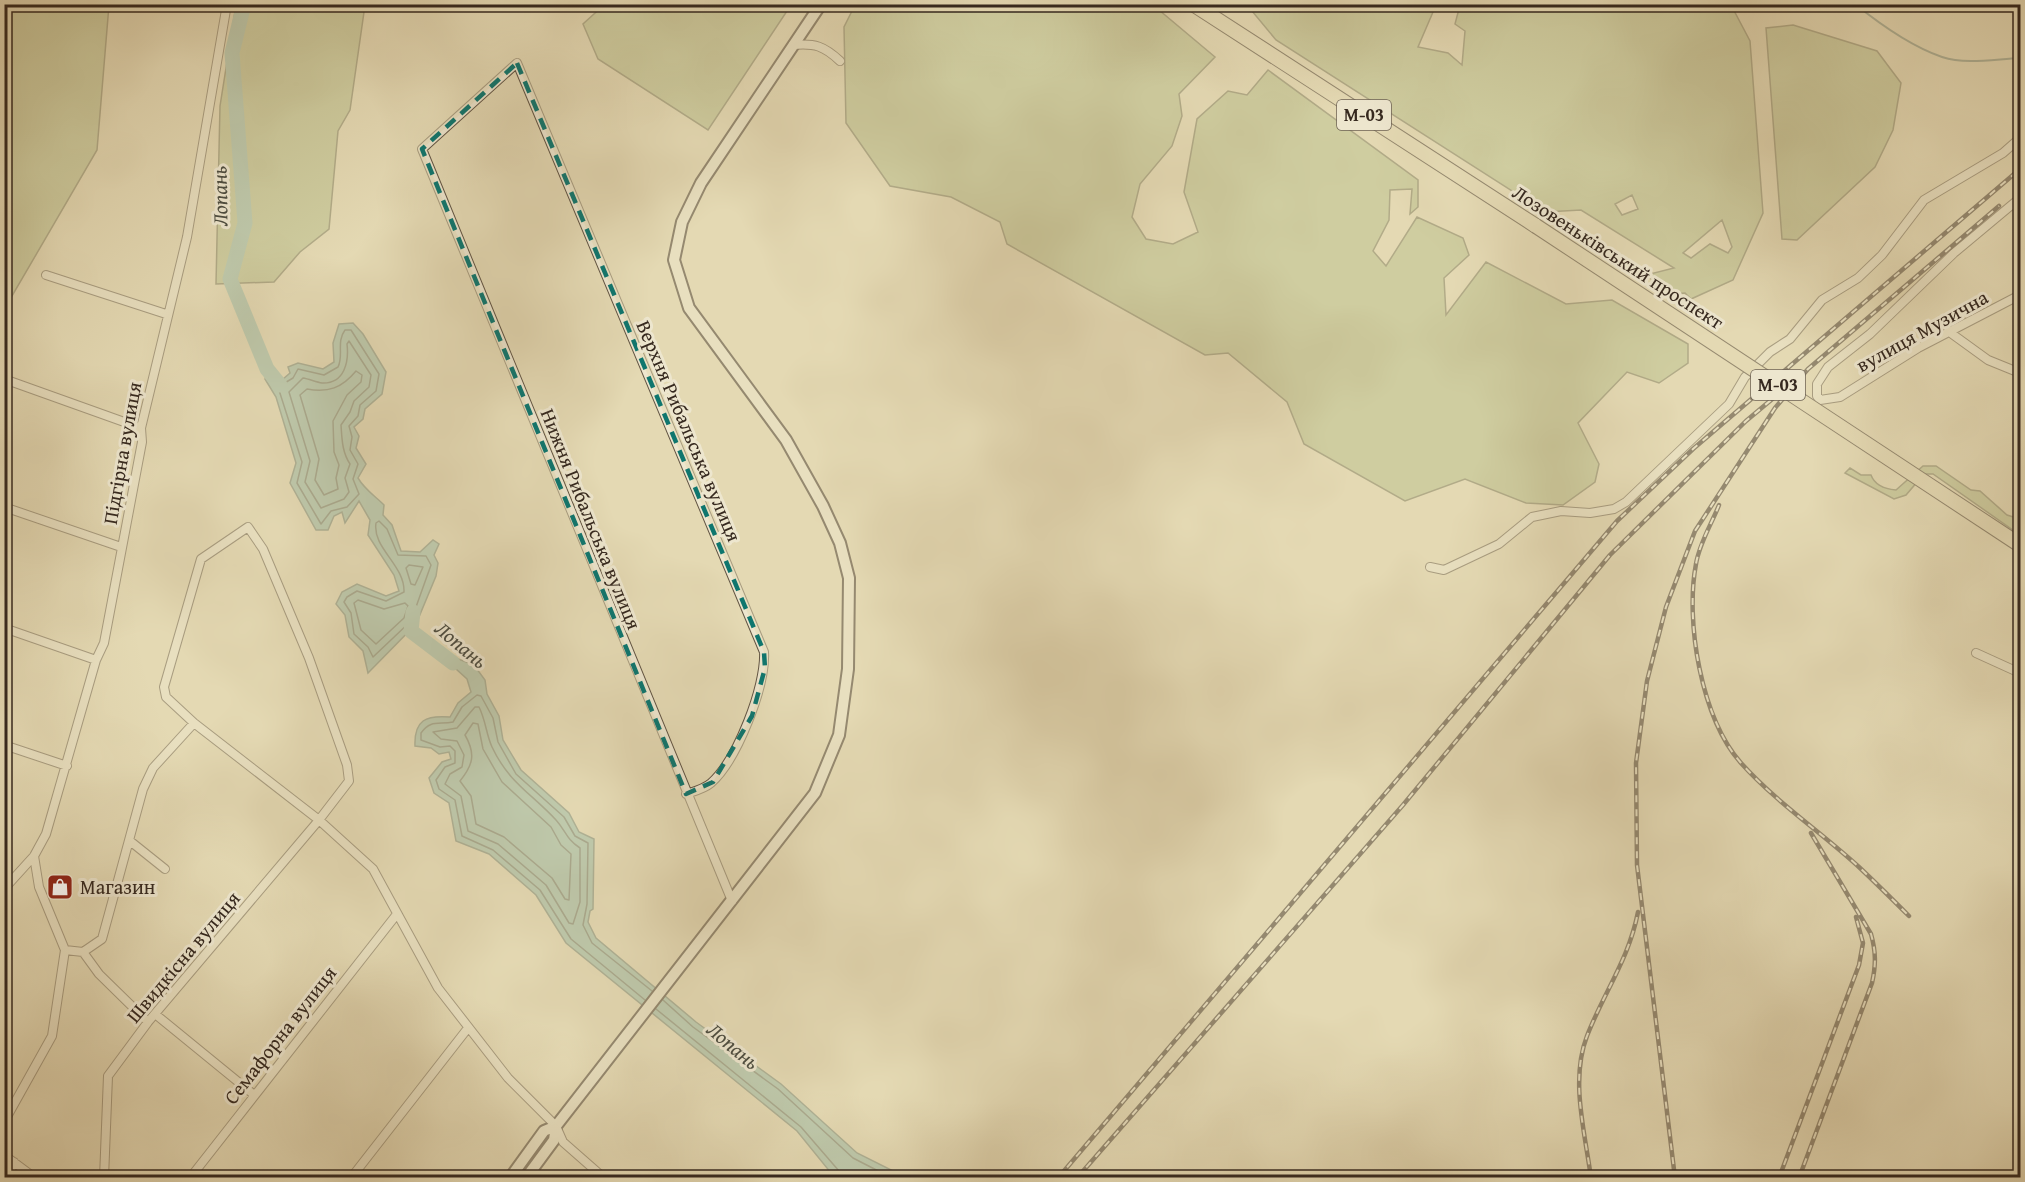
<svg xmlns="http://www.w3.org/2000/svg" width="2025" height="1182" font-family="'Gentium Book Plus',serif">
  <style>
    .green { fill: #b5bf8b; stroke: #767455; stroke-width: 1.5; fill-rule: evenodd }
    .water { fill: #96bba8; stroke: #708171; stroke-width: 1.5 }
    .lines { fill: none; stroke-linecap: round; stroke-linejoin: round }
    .shore { stroke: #667264; stroke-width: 1.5 }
    .stream { stroke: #708171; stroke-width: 2 }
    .river { stroke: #96bba8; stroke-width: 15 }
    .street-casing { stroke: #625544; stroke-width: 10 }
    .secondary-casing { stroke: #36291f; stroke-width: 14 }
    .highway-casing { stroke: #36291f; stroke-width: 16 }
    .street { stroke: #ede6ce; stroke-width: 8 }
    .secondary { stroke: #ede6ce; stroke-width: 10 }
    .highway { stroke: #e4d9b3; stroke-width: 14 }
    .rail-casing { stroke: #36291f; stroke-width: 4.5 }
    .rail { stroke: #ede6ce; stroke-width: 2; stroke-dasharray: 7; stroke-linecap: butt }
    .highway-bridge-casing { stroke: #36291f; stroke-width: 16; stroke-linecap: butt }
    .highway-bridge { stroke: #e4d9b3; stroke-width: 14 }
    .marked { fill: none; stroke: #0f766e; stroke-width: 4.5; stroke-dasharray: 12 8; stroke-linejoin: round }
    .labels { text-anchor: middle; stroke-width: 6; stroke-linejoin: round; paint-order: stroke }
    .shield { fill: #ede6ce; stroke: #6d6254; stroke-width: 1.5 }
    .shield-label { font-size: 18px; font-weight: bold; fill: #36291f }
    .street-label { font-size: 20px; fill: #36291f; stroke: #ede6ce }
    .poi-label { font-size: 20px; fill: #36291f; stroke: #ede6ce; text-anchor: start }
    .water-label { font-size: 21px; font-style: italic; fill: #4e4e41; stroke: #ede6ce }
  </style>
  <rect width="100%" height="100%" fill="#e4d9b3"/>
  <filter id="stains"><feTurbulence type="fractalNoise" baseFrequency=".00333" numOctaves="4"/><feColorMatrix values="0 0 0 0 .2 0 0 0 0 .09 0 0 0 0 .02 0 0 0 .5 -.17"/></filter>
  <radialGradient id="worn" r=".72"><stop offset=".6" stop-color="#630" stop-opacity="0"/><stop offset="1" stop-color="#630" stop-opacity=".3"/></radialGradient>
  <path class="green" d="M 5,4 L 109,5 L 97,150 L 5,308 Z
    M 605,4 L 791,4 L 791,5 L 708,130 L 598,59 L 583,24 Z
    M 236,5 L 365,5 L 350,110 L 338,131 L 329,229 L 300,252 L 274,282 L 216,284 L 220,106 Z
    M 855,5 L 1153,5 L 1215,57 L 1179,94 L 1182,116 L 1172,146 L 1140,184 L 1132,217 L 1146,239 L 1173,244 L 1198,232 L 1184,192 L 1197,119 L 1228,91 L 1247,95 L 1268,70 L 1418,180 L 1418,207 L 1410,214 L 1412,189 L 1390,190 L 1389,220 L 1373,251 L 1386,266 L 1417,217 L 1463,238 L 1469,255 L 1444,278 L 1446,315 L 1486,262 L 1566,304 L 1612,300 L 1688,344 L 1688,363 L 1659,383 L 1627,372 L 1578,423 L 1599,464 L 1595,482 L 1563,505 L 1526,503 L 1465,479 L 1405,501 L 1304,444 L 1287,402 L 1228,353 L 1205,355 L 1007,244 L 1000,222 L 951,197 L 890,186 L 846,123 L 844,27 Z
    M 1247,5 L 1436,5 L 1418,47 L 1448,53 L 1462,65 L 1465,31 L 1455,24 L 1460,5 L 1731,5 L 1750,41 L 1763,213 L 1733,280 L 1691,299 L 1685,293 L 1671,294 L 1646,275 L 1674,268 L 1581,210 L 1545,212 L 1276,40 ZM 1632,195 L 1638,209 L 1622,215 L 1615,204 ZM 1722,220 L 1732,247 L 1728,253 L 1710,244 L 1691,258 L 1683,253 Z
    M 1793,25 L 1877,51 L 1901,83 L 1893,130 L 1875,167 L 1797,240 L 1782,239 L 1766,28 Z
    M 1923,466 L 1936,466 L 1971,490 L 1980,491 L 2007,515 L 2020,519 L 2020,535 L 1933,474 L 1924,474 L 1906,495 L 1894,499 L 1845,473 L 1850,468 L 1861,475 L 1871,475 C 1875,486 1885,489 1896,490 Z"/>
  <path class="water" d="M 353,323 L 363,334 L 386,372 L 382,394 L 365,409 L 363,419 L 354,427 L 359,436 L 356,448 L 366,464 L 358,478 C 365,490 374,495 384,505 L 383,515 L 392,525 L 401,551 L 420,552 L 433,540 L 439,544 L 434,555 L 438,563 L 436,576 L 416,624 L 368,673 L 363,651 L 349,637 L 345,615 L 336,604 L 342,592 L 357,584 L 386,596 L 399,591 L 394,575 L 368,535 L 370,520 L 359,501 L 345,523 L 342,512 L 334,516 L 328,530 L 316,530 L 290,483 L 296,463 L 276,397 L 265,379 L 267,369 L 283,379 L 290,373 L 288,367 L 298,363 L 323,369 L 334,362 L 333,343 L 339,324 Z
    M 435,650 L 474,665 L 485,680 L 487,694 L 499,716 L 503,740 L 521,770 L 569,813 L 579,832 L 594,839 L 593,909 L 590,911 L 588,922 L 596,938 L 696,1022 L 781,1084 L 857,1153 L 905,1177 L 839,1177 L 831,1173 L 797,1131 L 566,943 L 536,895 L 489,854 L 456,841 L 449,803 L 434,793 L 429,778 L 442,762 L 451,759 L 449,752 L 439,754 L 431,748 L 415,746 C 414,720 426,715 450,717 L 458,703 L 471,692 L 467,679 Z"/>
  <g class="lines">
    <path class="shore" d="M 345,330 L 351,330 L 379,374 L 376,391 L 360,405 L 358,416 L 349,426 L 352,437 L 350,450 L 358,464 L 353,479 L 359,494 L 347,507 L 331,511 L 321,524 L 297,483 L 302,462 L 278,387 L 293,378 L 298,369 L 324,375 L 338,367 C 344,355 336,342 345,330 Z
      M 349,341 L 371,375 L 369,387 L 354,401 L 350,412 L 341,425 C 342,439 342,452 350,464 L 345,478 L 349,492 L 344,499 L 321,508 L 305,482 L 310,461 L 289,392 L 303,378 C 309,379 316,382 322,383 C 345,384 349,361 347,344 Z
      M 356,371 L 362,375 L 361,382 L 347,395 L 333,421 L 334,452 L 339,465 L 336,478 L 338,489 L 324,495 L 315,480 L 319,459 L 300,395 L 307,389 C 328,393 342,388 356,371 Z
      M 379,521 L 387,529 L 398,555 L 426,556 L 431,565 L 411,621 L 373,657 L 368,647 L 354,634 L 351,613 L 344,602 L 347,597 L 357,591 L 386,601 L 404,592 C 405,565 372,548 376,523 Z
      M 409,565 L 423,567 L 415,585 L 411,584 L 406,568 Z
      M 358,600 L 384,609 L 405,603 L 408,606 L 404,618 L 376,644 L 361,630 L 354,603 Z
      M 475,707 L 479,707 C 486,721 486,734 492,747 C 509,783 531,793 556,820 C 566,831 566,839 580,848 L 580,902 L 573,924 L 569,923 L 546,885 L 498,844 L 468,831 L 461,796 L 445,784 L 450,774 L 462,767 L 464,755 L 457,741 L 441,739 L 433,732 L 457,728 Z
      M 473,723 L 478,724 L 483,749 L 502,782 L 551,827 L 561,845 L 571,854 L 569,900 L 565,899 L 552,878 L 504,837 L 476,824 L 471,796 L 460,781 C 473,765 476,754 465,735 Z
      M 645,1000 L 571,939 L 540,890 L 493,850 L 462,836 L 455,800 L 439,789 L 436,780 L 445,767 L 455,763 L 455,751 L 450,746 L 440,747 L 421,740 L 421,733 C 431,719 439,725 453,722 L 462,707 L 477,695 L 481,696 L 493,718 L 498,742 L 516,774 L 564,817 L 575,836 L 588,843 L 587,904 L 583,925 L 592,943 L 652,991
      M 663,1000 L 693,1027 L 778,1089 L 853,1158 L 892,1178
      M 656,1009 L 801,1127 L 839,1171 L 840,1178"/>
    <path class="stream" d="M 1855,4 C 1881,25 1910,46 1942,57 C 1966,65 1995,59 2020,58"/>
    <path class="river" d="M 244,4 L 232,53 L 245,223 L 230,279 L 267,369 L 280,385
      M 413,612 L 411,631 L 453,663"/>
    <defs>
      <path id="street" d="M 793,45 C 815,43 824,46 840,61
        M 2020,198 L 1954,253 L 1870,334 L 1828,367 L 1817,384 L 1817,396 L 1820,400 L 1840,397 L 1918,348 L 2020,295
        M 46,275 L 166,314
        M 1948,331 L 1988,360 L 2020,373
        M 4,379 L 141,428
        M 4,507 L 121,547
        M 1430,567 L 1444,570 L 1499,544 L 1532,517 L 1561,511 L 1590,513 L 1614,509 L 1626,502 L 1729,404 L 1745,377 L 1770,352 L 1790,339 L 1822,300 L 1858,278 L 1882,255 L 1924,200 L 2003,153 L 2020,138
        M 4,628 L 96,660
        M 1976,653 L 2020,673
        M 4,745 L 67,766
        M 686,794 C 695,791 704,789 711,783 C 737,760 766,686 764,652 L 517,63 L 422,149 L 732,901
        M 130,841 L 165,869
        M 4,889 L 34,856 L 46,834 L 96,660 L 104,643 L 142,442 L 141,428 L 187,237 L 227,4
        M 65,950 L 83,952 L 99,974 L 148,1022
        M 83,952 L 102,939 L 143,789 L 153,768 L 194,723
        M 155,1014 L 253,1094
        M 4,1122 L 52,1036 L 65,950 L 39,887 L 34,856
        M 4,1155 L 35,1178
        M 7,1178 L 14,1162
        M 104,1178 L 108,1076 L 148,1022 L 319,820 L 349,781 L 347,765 L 309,658 L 263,549 L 248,527 L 201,559 L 164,687 L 166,697 L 194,723 L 319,820 L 373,869 L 438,988 L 508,1078 L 556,1126 L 563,1142 L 604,1178
        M 190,1178 L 397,914
        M 351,1178 L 468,1028"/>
      <path id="secondary" d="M 510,1178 L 544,1131 L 556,1126
        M 526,1178 L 554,1140 L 556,1126 L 815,793 L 839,735 L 848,669 L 849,578 L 840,543 L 823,506 L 786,440 L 689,308 L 674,260 L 682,222 L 701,183 L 821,4"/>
      <path id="highway" d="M 1193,4 L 1536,226"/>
    </defs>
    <use href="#street" class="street-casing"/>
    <use href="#secondary" class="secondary-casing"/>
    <use href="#highway" class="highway-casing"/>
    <use href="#street" class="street"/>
    <use href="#secondary" class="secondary"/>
    <use href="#highway" class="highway"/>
    <defs>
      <path id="rail" d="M 1719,505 C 1712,523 1699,544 1696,564 C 1685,621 1701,718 1741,763 C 1777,803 1821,832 1860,868 C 1877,884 1893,900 1909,916
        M 1058,1178 L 1617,521 L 1693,449 L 2020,169
        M 1077,1178 L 1403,805 L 1610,555 L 1746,421 L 1783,390
        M 1591,1178 C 1585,1132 1570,1080 1587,1036 C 1604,992 1629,959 1638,912
        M 1675,1178 L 1637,865 L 1636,763 L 1647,681 L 1666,607 L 1695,531 L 1775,408 L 1808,369 L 1999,206
        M 1779,1178 L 1859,965 L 1863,943 L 1856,917
        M 1799,1178 L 1872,983 C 1876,965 1876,952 1871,934 L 1811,833"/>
    </defs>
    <use href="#rail" class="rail-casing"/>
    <use href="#rail" class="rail"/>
    <defs>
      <path id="highway-bridge" d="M 1536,226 L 2020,545"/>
    </defs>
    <use href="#highway-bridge" class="highway-bridge-casing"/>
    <use href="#highway-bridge" class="highway-bridge"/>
  </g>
  <path d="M0 0H2025V1182H0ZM 517,63 L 764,652 L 765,668 L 752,716 L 713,782 L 686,794 L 422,149 Z" fill="#e4d9b3" fill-opacity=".55" fill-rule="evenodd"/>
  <path class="marked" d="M 517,63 L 764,652 L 765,668 L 752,716 L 713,782 L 686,794 L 422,149 Z"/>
  <defs>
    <symbol id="shop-square" viewBox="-11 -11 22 22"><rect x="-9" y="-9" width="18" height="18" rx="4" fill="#8f2418" stroke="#ede6ce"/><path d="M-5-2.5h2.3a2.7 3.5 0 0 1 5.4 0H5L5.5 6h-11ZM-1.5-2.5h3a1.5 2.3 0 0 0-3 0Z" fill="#fff"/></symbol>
  </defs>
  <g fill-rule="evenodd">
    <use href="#shop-square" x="45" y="872" width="30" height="30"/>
  </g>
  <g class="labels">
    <g class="shield">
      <rect x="1337" y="100" width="54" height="30" rx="4.5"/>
      <rect x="1751" y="370" width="54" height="30" rx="4.5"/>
    </g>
    <g class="shield-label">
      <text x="1364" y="121">М-03</text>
      <text x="1778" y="391">М-03</text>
    </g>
    <g class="street-label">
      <text transform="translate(1618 257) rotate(33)" y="7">Лозовеньківський проспект</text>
      <text transform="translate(1922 331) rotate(-29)" y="7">вулиця Музична</text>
      <text transform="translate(689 431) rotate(67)" y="7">Верхня Рибальська вулиця</text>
      <text transform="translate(122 453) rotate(-80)" y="7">Підгірна вулиця</text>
      <text transform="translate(591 519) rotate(68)" y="7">Нижня Рибальська вулиця</text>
      <text transform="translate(183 957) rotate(-50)" y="7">Швидкісна вулиця</text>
      <text transform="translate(280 1035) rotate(-52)" y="7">Семафорна вулиця</text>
    </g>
    <g class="poi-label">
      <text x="80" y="894">Магазин</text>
    </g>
    <g class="water-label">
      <text transform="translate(220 196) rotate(-91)" y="7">Лопань</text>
      <text transform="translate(461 645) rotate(40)" y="7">Лопань</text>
      <text transform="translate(733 1046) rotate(40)" y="7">Лопань</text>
    </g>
  </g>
  <rect width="2025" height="1182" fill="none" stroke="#e4d9b3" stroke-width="24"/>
  <rect x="6" y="6" width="2013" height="1170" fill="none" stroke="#36291f" stroke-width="3"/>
  <rect x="12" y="12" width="2001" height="1158" fill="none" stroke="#36291f" stroke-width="1.5"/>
  <rect width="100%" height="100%" filter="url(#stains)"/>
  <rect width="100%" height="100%" fill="url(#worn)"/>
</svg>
